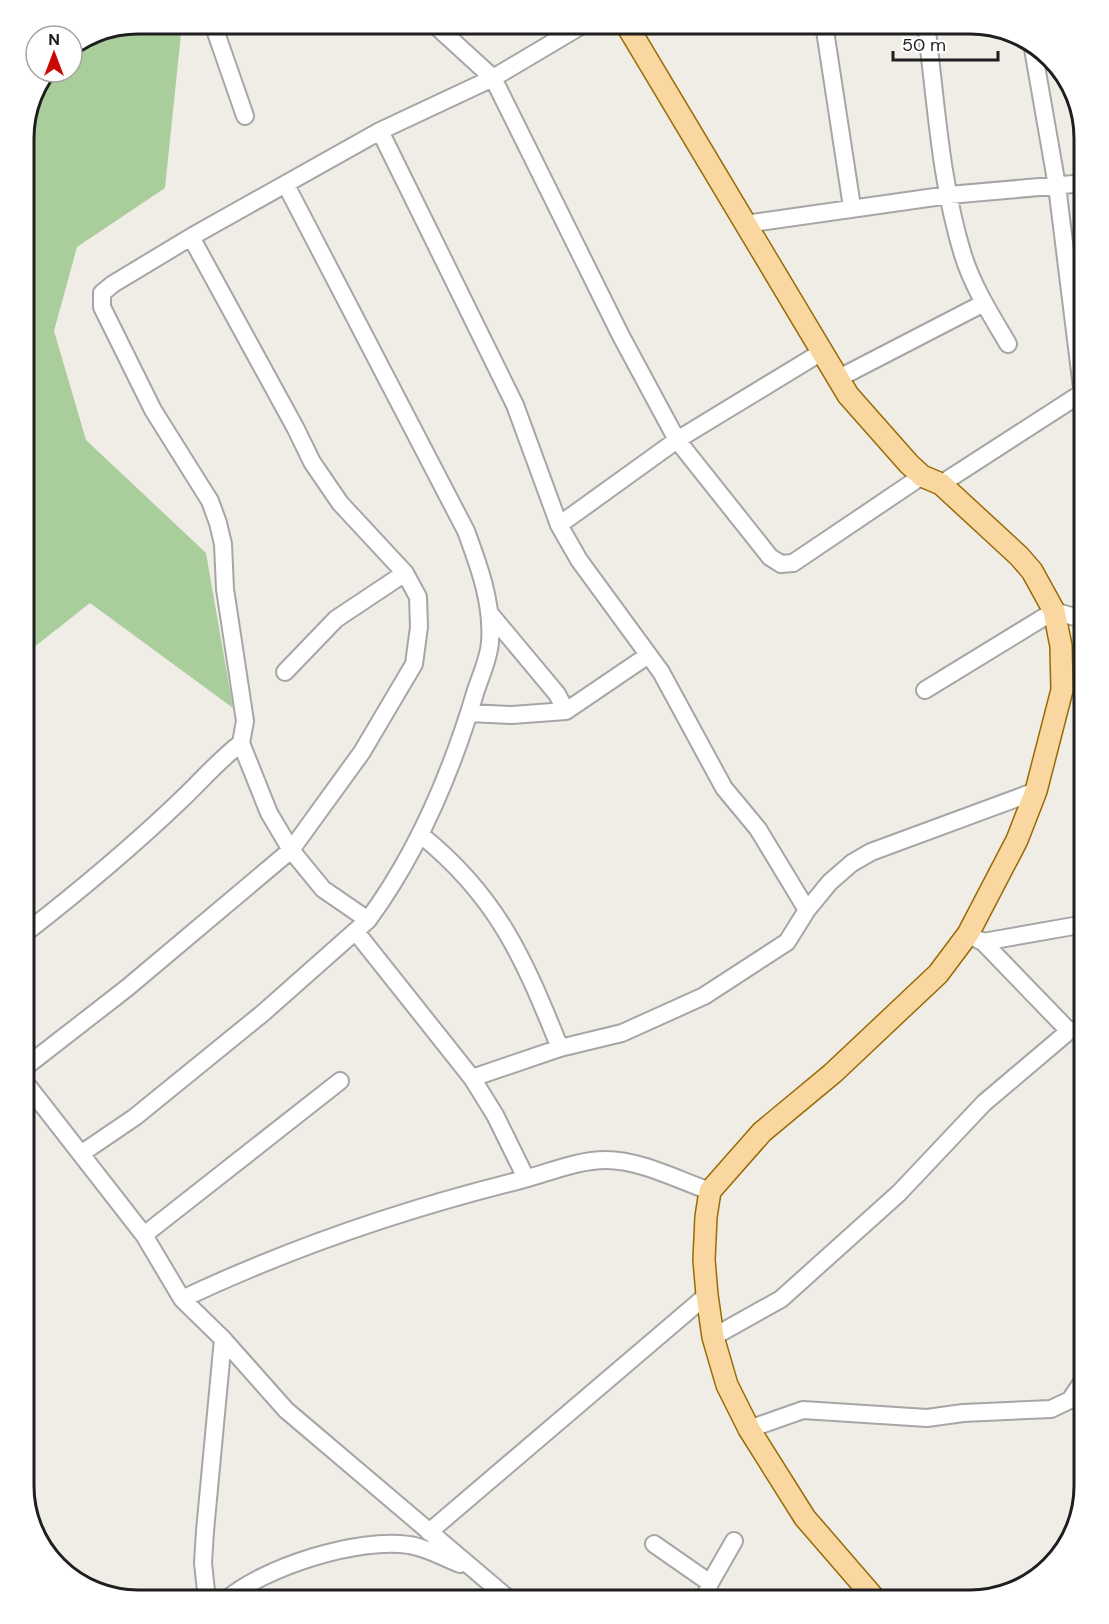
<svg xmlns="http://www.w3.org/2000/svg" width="1109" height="1624" font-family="'DM Sans',sans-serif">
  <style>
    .forest { fill: #a9ce9b }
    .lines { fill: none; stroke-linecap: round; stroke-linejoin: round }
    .minor-casing { stroke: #a6a6a6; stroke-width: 20 }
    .major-casing { stroke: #986b03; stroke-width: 24 }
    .minor { stroke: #fff; stroke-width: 16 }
    .major { stroke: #fad6a1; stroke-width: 21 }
    .rim { fill: none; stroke: #1f1f1f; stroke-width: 3 }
  </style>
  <rect width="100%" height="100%" fill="#f0ede6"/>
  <path class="forest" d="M 139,24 L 182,24 L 165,188 L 77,247 L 54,331 L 86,440 L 206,553 L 233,708 L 90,603 L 24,655 L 24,131 L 51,72 L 72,72 L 72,48 L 95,33 Z"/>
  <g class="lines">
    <defs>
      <path id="minor" d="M 213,24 L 245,116
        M 434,24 L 493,78 L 621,336 L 677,440 L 770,557 L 781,564 L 793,563 L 922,476
        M 824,24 L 852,207
        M 926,24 C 936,100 940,181 963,255 C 973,287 991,315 1008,344
        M 1032,43 L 1057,186 L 1085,412
        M 380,131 L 515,405 L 559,525 L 579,560 L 661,672 L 724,788 L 758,829 L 807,910
        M 745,224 L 949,195 L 1085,183
        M 191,237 L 113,284 L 102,293 L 102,307 L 153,410 L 210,501 L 218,523 L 223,544 L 225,589 L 245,721 L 241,743 L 269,813 L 291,850 L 323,889 L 368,920 C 418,852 452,771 476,690 C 481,675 489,658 490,642 C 493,604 479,566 466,531 L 286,185
        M 837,379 L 984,303
        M 941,484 L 1085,391
        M 559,525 L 677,440 L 820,353
        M 491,615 L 557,694 L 566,711
        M 285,672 L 336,619 L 405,573
        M 925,690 L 1054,611 L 1085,620
        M 469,713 L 512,715 L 566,711 L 647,656
        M 421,835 C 498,897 524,959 560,1048
        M 356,932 L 472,1078 L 495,1115 L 526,1178
        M 24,934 C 78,892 132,847 181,800 C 201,781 218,761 241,743
        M 977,939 L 983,942 L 1085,924
        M 983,942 L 1069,1031
        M 24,1068 L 127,988 L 291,850 L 362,752 L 414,664 L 419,627 L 418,597 L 405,573 L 340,503 L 312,462 L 296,429 L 191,237 L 380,131 L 493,78 L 584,24
        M 472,1078 L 560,1048 L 622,1033 L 704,996 L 787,942 L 807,910 L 830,882 L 852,863 L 871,852 L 1036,791
        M 24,1081 L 144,1235 L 182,1299 L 223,1339 L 286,1410 L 510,1600
        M 82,1153 L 135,1117 L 263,1013 L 368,920
        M 144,1235 L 340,1081
        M 182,1299 C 290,1248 401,1210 517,1181 C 546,1174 576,1160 606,1160 C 640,1160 678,1180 710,1191
        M 713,1337 L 781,1299 L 899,1193 L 984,1103 L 1069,1031 L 1085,1029
        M 749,1429 L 803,1410 L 927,1418 L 963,1413 L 1051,1409 L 1070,1400 L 1085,1378
        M 429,1532 L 707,1295
        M 654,1544 L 710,1583
        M 207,1600 L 203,1563 L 205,1531 L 223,1339
        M 226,1600 C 264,1567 359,1537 409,1545 C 426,1547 444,1558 460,1564
        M 704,1600 L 710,1583 L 734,1541"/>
      <path id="major" d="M 626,24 L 848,395 L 909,464 L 922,476 L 941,484 L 1019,556 L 1032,571 L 1054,611 L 1061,646 L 1062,690 L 1036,791 L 1017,840 L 968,934 L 938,974 L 833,1073 L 762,1132 L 710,1191 L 706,1217 L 704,1260 L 707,1295 L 713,1337 L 727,1385 L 749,1429 L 805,1518 L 876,1600"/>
    </defs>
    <use href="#minor" class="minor-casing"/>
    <use href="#major" class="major-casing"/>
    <use href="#minor" class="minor"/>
    <use href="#major" class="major"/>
  </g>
  <path d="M0 0H1109V1624H0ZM138 34H970A104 104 0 0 1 1074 138V1486A104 104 0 0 1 970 1590H138A104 104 0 0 1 34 1486V138A104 104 0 0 1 138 34Z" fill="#fff" fill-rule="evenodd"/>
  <path class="rim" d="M138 34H970A104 104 0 0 1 1074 138V1486A104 104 0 0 1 970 1590H138A104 104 0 0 1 34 1486V138A104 104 0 0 1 138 34Z"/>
  <g transform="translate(54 54)"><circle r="28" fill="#ffffff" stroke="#a5a5a5" stroke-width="1.5"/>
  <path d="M0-4.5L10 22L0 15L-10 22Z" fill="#cb0903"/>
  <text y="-9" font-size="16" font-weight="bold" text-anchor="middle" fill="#1f1f1f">N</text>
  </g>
  <path d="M893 51v9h105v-9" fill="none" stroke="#1f1f1f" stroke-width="3"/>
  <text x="902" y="51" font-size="18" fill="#1f1f1f" stroke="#ffffff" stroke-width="4.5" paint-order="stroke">50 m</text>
</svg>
